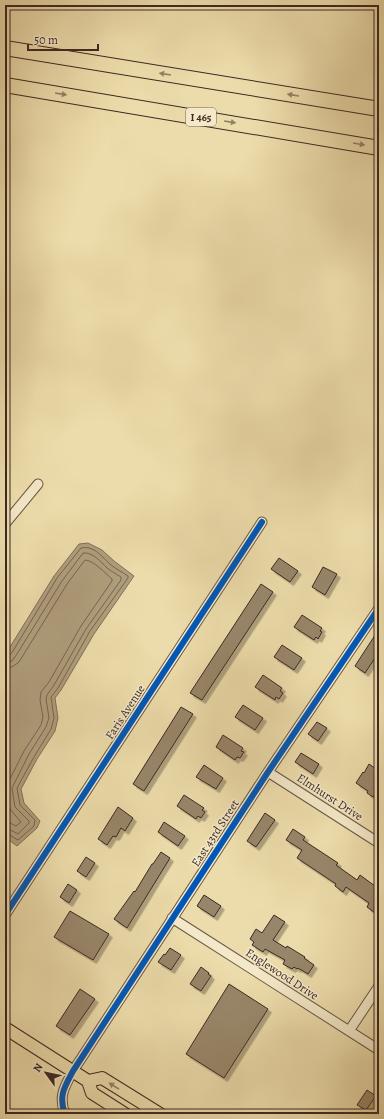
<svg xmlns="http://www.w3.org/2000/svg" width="384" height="1119" font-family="Alegreya,serif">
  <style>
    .water { fill: #b09f7d; stroke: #817059 }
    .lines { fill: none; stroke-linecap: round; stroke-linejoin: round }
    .shore { stroke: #766450; stroke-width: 1 }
    .building { fill: #98866a; stroke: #3b2923; filter: url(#shadow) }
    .minor-casing { stroke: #685645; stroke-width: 11 }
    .major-casing { stroke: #3b2923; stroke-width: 14 }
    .highway-casing { stroke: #3b2923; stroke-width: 16 }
    .minor { stroke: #f3e8c8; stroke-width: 9 }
    .major { stroke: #eddcab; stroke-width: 12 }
    .highway { stroke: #eddcab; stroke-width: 14 }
    .cycleway-casing { stroke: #f3e8c8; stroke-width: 8 }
    .cycleway { stroke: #0057b8; stroke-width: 6 }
    .oneway { fill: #948267 }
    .labels { text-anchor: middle; stroke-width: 3; stroke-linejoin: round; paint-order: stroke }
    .shield { fill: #f3e8c8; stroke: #726254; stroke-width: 1 }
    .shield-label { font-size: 11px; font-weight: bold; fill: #3b2923 }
    .street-label { font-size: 12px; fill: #3b2923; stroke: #f3e8c8 }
  </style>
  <defs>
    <filter id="shadow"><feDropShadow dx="3.5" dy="3.5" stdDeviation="0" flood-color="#0004"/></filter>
  </defs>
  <rect width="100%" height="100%" fill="#eddcab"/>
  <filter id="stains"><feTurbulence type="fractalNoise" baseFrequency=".005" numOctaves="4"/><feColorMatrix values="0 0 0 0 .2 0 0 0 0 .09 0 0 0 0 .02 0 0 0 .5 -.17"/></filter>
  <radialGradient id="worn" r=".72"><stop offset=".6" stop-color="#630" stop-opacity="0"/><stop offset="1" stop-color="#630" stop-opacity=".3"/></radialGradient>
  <path class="water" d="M 88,543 L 102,550 L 114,561 L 134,576 L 94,634 L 61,690 L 55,698 L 58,718 L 55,731 L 37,759 L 21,789 L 24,803 L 40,821 L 37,828 L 17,846 L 5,837 L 5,655 L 54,576 L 79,544 Z"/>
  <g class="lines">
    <path class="shore" d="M 5,657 L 9,656 L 13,651 L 57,578 L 81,548 C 94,545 102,557 111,565 C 116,569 122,572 128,576 L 128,578 L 90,631 L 58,688 L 51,697 L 54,718 L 51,729 L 34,757 L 17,788 L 20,805 L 35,820 L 34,826 L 18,840 L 8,834 L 5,834
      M 5,662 L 12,661 L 17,654 L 62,581 L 83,553 C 93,552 101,562 107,568 C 111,571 116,574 121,577 L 121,580 L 86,629 L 54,685 L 47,695 L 46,699 L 49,718 L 46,727 L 29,754 L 12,788 L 15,807 L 29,821 L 29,823 L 18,834 L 9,829 L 5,829
      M 5,668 L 12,667 L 19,662 L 67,584 L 85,560 C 93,560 105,573 112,579 L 112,581 L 81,626 L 49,682 L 41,692 L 40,700 L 43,717 L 41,725 L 24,751 L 6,787 L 10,809 L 20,821 L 21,822 L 16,826 L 10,823 L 5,823"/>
  </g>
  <path class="building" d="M 279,558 L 298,571 L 290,582 L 271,569 Z
    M 323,567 L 337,574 L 325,595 L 312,587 Z
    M 261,584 L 273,592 L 202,700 L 190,693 Z
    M 302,615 L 322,628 L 320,631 L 322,632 L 318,639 L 316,637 L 314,640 L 294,627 Z
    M 379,629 L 379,652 L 365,673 L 355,666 Z
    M 282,645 L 302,658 L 294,670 L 274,657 Z
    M 263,675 L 282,688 L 280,691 L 283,693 L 279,699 L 276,697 L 275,700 L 255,687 Z
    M 243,705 L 263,718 L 255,730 L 235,717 Z
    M 181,707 L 193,714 L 144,791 L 133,784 Z
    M 317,722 L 327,728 L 318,741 L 308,734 Z
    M 223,735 L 243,748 L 241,751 L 244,752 L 240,758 L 237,757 L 235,760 L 216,747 Z
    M 301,753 L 319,764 L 313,774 L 295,762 Z
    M 369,764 L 379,771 L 379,788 L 373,797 L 367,793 L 368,791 L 356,783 L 363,772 L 364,773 Z
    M 204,765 L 223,778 L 216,789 L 196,777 Z
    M 184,795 L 204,808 L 202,810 L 205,812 L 201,818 L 198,816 L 196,819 L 177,806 Z
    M 118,807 L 133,818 L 125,831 L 121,828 L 116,837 L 113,836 L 107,845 L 98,839 Z
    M 265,813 L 275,820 L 256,847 L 247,841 Z
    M 164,822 L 185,836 L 178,846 L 158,832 Z
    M 293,829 L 305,837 L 303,840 L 338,863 L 336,865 L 357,880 L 360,875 L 379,889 L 379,907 L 375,913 L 367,907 L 369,903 L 346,887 L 343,892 L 335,886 L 336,884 L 297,858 L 302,850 L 286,840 Z
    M 161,852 L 170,858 L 127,928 L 114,919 L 134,891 L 135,892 L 152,864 L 153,864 Z
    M 86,857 L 95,863 L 86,877 L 77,871 Z
    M 68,884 L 77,890 L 69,903 L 60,897 Z
    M 204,895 L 221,906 L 214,917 L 197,906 Z
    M 70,911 L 109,934 L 93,960 L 54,937 Z
    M 274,915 L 285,922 L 273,940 L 286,948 L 287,946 L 305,957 L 304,958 L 314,965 L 308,974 L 298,968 L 297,969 L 294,967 L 292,969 L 283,964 L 285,960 L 265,949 L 263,952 L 252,945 L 254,942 L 250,939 L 256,929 L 262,933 Z
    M 170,948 L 181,955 L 171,970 L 158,962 L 164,954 L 165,955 Z
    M 201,967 L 209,973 L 208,974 L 211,976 L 201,991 L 190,984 Z
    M 229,984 L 268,1009 L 224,1078 L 186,1054 Z
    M 80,989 L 95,999 L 70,1035 L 56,1026 Z
    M 367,1090 L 376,1096 L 366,1110 L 357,1105 Z"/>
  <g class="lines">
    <defs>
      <path id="minor" d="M 5,524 L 38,484
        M 268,772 L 379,843
        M 5,915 L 262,522
        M 172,918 L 379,1050
        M 349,1031 L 379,986
        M 5,1112 L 8,1114
        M 65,1114 C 58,1096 65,1086 73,1071 L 268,772 L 379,608"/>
      <path id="major" d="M 5,1028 L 88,1081 L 102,1078 L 160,1114
        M 88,1081 L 92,1093 L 125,1114"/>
      <path id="highway" d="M 5,48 L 379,109
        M 5,85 L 379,148"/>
    </defs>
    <use href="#minor" class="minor-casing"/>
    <use href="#major" class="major-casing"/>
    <use href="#highway" class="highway-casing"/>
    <use href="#minor" class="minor"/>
    <use href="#major" class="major"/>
    <use href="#highway" class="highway"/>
    <defs>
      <path id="cycleway" d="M 5,915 L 262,522
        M 65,1114 C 58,1096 65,1086 73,1071 L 268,772 L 379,608"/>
    </defs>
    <use href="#cycleway" class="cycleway-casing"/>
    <use href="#cycleway" class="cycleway"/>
  </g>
  <defs><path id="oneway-solid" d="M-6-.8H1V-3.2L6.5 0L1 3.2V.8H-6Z"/></defs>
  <g class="oneway">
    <use href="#oneway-solid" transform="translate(165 74) rotate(-171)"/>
    <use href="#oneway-solid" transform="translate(61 94) rotate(9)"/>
    <use href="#oneway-solid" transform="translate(293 95) rotate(-171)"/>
    <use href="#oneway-solid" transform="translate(230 122) rotate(9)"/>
    <use href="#oneway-solid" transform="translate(359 144) rotate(10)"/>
    <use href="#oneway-solid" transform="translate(114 1086) rotate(-148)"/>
  </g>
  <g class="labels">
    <rect class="shield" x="186" y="108" width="30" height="18" rx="3"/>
    <g class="shield-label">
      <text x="201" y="121">I 465</text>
    </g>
    <g class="street-label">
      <text transform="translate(125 712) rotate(-57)" y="4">Faris Avenue</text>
      <text transform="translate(330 797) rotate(33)" y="4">Elmhurst Drive</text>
      <text transform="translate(215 833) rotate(-57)" y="4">East 43rd Street</text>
      <text transform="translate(282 974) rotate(33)" y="4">Englewood Drive</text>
    </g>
  </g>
  <rect width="384" height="1119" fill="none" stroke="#eddcab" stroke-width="20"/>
  <rect x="6" y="6" width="372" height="1107" fill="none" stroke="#3b2923" stroke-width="2"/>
  <rect x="10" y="10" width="364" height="1099" fill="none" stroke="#3b2923"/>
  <g transform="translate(46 1073) rotate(303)" stroke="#f3e8c8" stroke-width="3" paint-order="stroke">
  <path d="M0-3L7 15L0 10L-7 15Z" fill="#3b2923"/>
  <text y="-6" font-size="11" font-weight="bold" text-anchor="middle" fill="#3b2923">N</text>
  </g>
  <path d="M28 44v6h70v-6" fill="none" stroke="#3b2923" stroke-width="2"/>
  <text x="34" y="44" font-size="12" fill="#3b2923" stroke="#f3e8c8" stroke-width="3" paint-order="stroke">50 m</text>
  <rect width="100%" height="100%" filter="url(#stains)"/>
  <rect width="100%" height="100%" fill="url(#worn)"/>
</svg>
